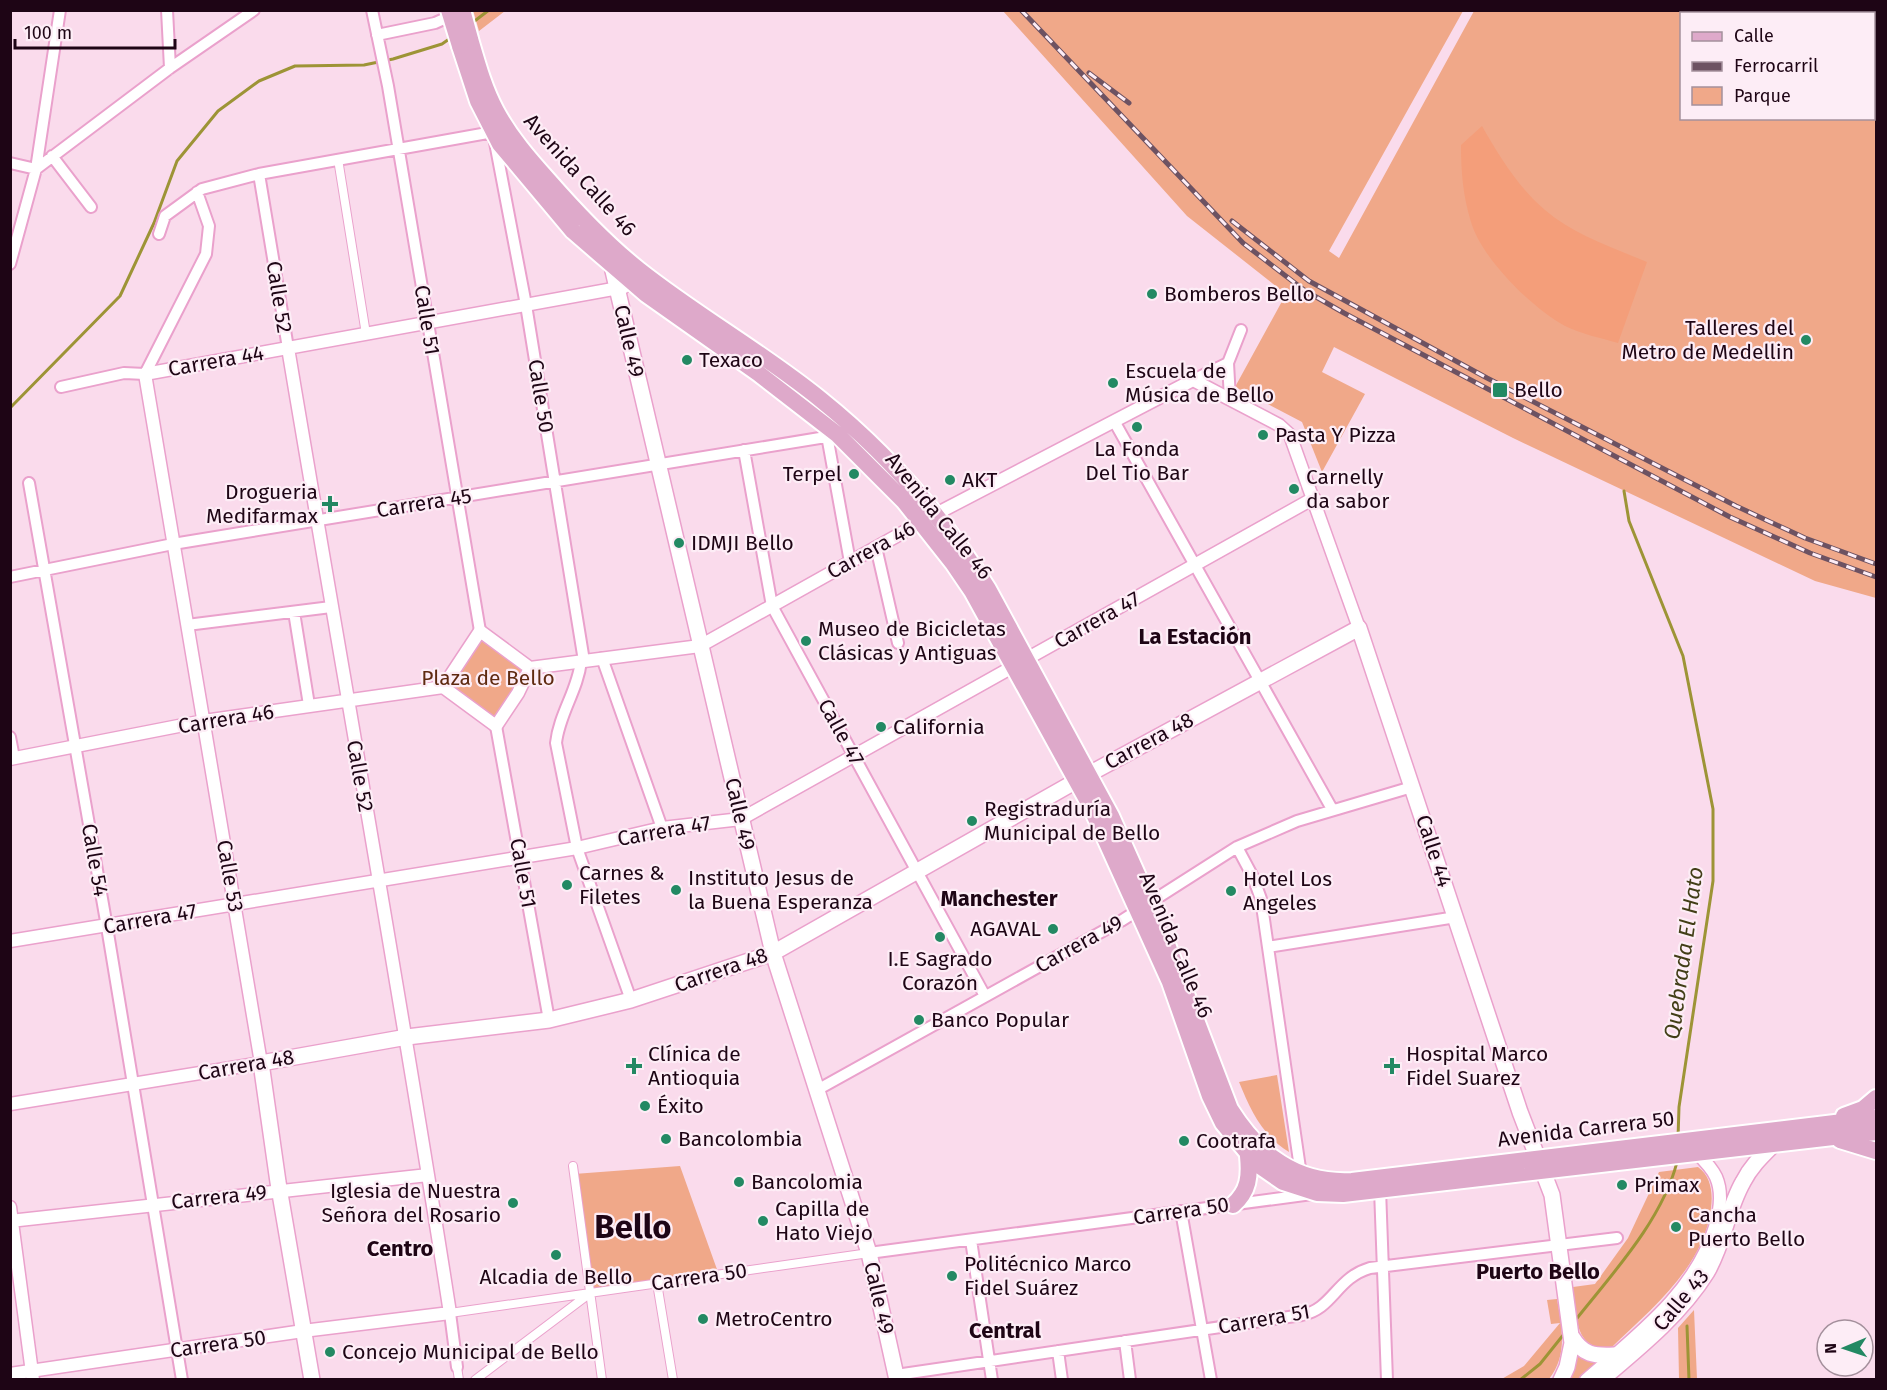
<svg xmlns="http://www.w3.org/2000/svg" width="1887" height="1390" font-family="'Fira Sans',sans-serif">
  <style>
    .green { fill: #f0a889 }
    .forest { fill: #f49e7a }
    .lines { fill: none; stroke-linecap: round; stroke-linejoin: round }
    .stream { stroke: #9d9436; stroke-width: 3 }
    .pedestrian-casing { stroke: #eaa1cc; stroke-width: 10 }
    .minor-casing { stroke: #eaa1cc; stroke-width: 14 }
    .tertiary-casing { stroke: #eaa1cc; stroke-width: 15 }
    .secondary-casing { stroke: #eaa1cc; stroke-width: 18 }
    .primary-casing { stroke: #fff; stroke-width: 20 }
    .trunk-casing { stroke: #fff; stroke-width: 20 }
    .pedestrian { stroke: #fff; stroke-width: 8 }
    .minor { stroke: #fff; stroke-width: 10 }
    .tertiary { stroke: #fff; stroke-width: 12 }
    .secondary { stroke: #fff; stroke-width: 15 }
    .primary { stroke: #dea9ca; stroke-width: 16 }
    .trunk { stroke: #d38cb8; stroke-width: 16 }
    .rail-casing { stroke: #6d5262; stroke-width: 5 }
    .rail { stroke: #fdedf6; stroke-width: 3; stroke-dasharray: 9; stroke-linecap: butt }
    .primary-bridge-casing { stroke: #fff; stroke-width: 20; stroke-linecap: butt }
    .primary-bridge { stroke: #dea9ca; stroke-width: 16 }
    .poi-dot { fill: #238963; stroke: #fdedf6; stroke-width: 2 }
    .labels { text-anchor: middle; stroke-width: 4.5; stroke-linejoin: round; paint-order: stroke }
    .street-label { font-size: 21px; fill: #1e0515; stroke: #fdedf6 }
    .poi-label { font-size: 21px; fill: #1e0515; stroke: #fdedf6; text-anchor: start }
    .park-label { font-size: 21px; fill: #5f2a10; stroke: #fdedf6 }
    .neighbourhood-label { font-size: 22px; font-weight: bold; fill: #1e0515; stroke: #fdedf6 }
    .water-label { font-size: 22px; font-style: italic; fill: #423e17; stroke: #fdedf6 }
    .town-label { font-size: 33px; font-weight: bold; fill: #1e0515; stroke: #fdedf6 }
  </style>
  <rect width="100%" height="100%" fill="#fadbec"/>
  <path class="green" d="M 473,10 L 505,10 L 505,11 L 479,31 Z
    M 1003,11 L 1463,11 L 1329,251 L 1339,258 L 1474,11 L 1739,11 L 1744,13 L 1682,14 L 1682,118 L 1874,118 L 1874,97 L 1876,99 L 1876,598 L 1815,581 L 1513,438 L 1334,347 L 1322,372 L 1365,394 L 1322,472 L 1302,422 L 1235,387 L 1286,294 L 1187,216 Z
    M 1809,11 L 1876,11 L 1876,54 L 1874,52 L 1874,14 L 1813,14 Z
    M 480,636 L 525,670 L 514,691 L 494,719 L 449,686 Z
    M 1277,1075 L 1289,1152 C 1262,1135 1251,1111 1239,1082 Z
    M 680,1166 L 719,1275 L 590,1293 L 574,1174 Z
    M 1698,1167 C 1711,1176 1713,1193 1711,1208 C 1704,1267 1652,1308 1612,1347 C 1574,1354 1576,1313 1573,1287 L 1595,1284 L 1628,1238 L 1659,1172 Z
    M 1557,1299 C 1562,1327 1568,1355 1549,1379 L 1500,1380 L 1524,1366 L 1560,1323 L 1551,1324 L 1547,1300 Z
    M 1694,1310 L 1697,1379 L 1679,1379 L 1678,1328 Z
    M 1576,1347 L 1597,1363 L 1578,1379 L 1567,1380 Z"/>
  <path class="forest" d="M 1482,126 C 1499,156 1518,187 1545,210 C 1573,234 1613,248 1647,262 L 1618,343 C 1601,338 1581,334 1565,326 C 1532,308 1482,259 1471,222 C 1463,196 1461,172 1461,145 Z"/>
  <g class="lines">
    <path class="stream" d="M 472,23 L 489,10
      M 10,408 L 120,296 L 154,223 L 177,161 L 218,111 L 259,81 L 295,66 L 364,65 L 393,59 L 442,44 L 452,37
      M 1624,491 L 1629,521 L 1683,656 L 1713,809 L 1713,881 L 1679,1107 L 1678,1138
      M 1574,1322 C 1611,1275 1662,1221 1677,1162
      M 1687,1326 L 1689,1380
      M 1520,1380 L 1540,1364 L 1564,1334"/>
    <defs>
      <path id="pedestrian" d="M 338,159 L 366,334
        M 573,1166 L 602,1380
        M 657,1283 L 673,1380
        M 450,1313 L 869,1253
        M 457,1367 L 459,1380
        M 475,1380 L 589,1294"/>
      <path id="minor" d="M 167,10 L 170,68
        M 372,10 L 388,86 L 480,631
        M 377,35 L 435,23 L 455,14
        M 52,156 L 91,207
        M 10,163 L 36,169 L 170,68 L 254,10
        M 259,174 L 288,348
        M 159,234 L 165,216 L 202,189 L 259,174 L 493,132 L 526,305 L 584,661
        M 10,264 L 36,169 L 60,10
        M 1193,380 L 1228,363
        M 61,387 L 124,373 L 145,374 L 206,254 L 209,226 L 197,192
        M 1230,399 L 1228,363 L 1241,330
        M 1114,421 L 1332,809
        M 826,430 L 850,562
        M 744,450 L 772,606 L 985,996
        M 29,483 L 107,927 L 182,1380
        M 876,547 L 898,643
        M 10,577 L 173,544 L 838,435
        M 294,612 L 309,705
        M 187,625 L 331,607
        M 602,658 L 662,828
        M 581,661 C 578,690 559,714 556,743 L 577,848 L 631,1000
        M 496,726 L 549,1020
        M 10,737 L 14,758
        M 1237,847 L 1253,877 L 1261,899 L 1301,1175
        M 1268,947 L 1456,917
        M 817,1090 L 1121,921 L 1237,847 L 1297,821 L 1412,787
        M 1380,1189 L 1387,1380
        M 1181,1211 L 1211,1380
        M 971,1240 L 992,1380
        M 869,1253 L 1312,1194
        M 450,1313 L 457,1367
        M 1125,1341 L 1130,1380
        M 1058,1351 L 1062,1380
        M 896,1375 L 1302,1315 C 1333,1309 1336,1278 1370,1268 L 1617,1238"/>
      <path id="tertiary" d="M 480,631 L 530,668 L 518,693 L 496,726 L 443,687 Z
        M 530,668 L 700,646 L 934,515 L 1193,380 L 1279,425 L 1290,435 L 1359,628
        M 10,759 L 204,721 L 443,687
        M 10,941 L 577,848 L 662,828 L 741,819 L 1314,498
        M 10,1104 L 261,1063 L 145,374 L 624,287
        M 10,1207 L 33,1380
        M 10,1221 L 428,1175
        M 10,1374 L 303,1331 L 450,1313 C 400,991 342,670 288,348
        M 1586,1380 C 1636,1336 1695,1293 1715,1227 C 1720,1211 1723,1193 1716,1177 C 1712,1168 1703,1159 1696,1152"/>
      <path id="secondary" d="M 610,258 L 773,953 L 869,1253 L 897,1380
        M 1572,1337 C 1583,1355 1594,1356 1614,1355
        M 312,1380 L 278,1182 L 261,1063 L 407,1037 L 549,1020 L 631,1000 L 773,953 L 1078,780 L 1359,628 L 1520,1112 L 1552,1195 L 1572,1343 L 1567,1367 L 1561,1380
        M 1601,1380 C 1639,1348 1681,1314 1707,1272 C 1724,1243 1727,1210 1743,1182 C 1751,1166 1763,1155 1775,1143"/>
      <path id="primary" d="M 470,39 C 477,63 484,89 496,111 C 510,137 529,159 548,180 C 576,212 605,243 639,270 C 697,316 762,352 820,399 C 886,452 943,517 988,589 L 1111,816 L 1160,926 L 1230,1109 C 1259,1155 1296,1184 1352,1181 L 1876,1118
        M 460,46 L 478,101 L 500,144 L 573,231 L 646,294 L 758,373 L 838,435 L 904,501 L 953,563 L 972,591 L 1090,805 L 1170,982 L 1210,1096 L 1223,1123 L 1257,1164 L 1283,1182 L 1317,1193 L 1343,1194 L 1876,1132
        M 1844,1116 L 1863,1109 L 1876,1098
        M 1840,1140 L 1876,1151
        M 1233,1205 C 1249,1191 1250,1176 1248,1156"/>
      <path id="trunk" d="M 1762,10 L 1767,14
        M 1795,10 L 1799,14
        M 1874,60 L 1876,62
        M 1874,80 L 1876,81"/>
    </defs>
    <use href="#pedestrian" class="pedestrian-casing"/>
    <use href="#minor" class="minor-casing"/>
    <use href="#tertiary" class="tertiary-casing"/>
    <use href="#secondary" class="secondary-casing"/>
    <use href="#primary" class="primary-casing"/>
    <use href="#trunk" class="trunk-casing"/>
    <use href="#pedestrian" class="pedestrian"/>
    <use href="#minor" class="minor"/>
    <use href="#tertiary" class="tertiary"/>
    <use href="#secondary" class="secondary"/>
    <use href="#primary" class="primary"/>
    <use href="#trunk" class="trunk"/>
    <defs>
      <path id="rail" d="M 1021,10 L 1243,243 L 1304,290 L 1344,313 L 1730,517 L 1810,553 L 1876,577
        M 1089,73 L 1129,103
        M 1232,221 L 1309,281 L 1487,378 L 1736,506 L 1805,538 L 1876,564"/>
    </defs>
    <use href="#rail" class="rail-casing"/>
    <use href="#rail" class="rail"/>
    <defs>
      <path id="primary-bridge" d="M 449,10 L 460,46
        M 462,10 L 470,39"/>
    </defs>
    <use href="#primary-bridge" class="primary-bridge-casing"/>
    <use href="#primary-bridge" class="primary-bridge"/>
  </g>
  <g class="poi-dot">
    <circle cx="1152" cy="294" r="6"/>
    <circle cx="1806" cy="340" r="6"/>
    <circle cx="687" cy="360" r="6"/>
    <circle cx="1113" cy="383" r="6"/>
    <rect x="1492" y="382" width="16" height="16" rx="3"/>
    <circle cx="1137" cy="427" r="6"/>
    <circle cx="1263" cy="435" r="6"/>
    <circle cx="854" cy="474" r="6"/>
    <circle cx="950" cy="480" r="6"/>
    <circle cx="1294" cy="489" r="6"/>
    <path d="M327 495h6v6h6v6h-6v6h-6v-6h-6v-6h6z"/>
    <circle cx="679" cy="543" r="6"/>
    <circle cx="806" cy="641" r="6"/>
    <circle cx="881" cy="727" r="6"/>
    <circle cx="972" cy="821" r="6"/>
    <circle cx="567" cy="885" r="6"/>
    <circle cx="676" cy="890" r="6"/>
    <circle cx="1231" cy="891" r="6"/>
    <circle cx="1053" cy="929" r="6"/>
    <circle cx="940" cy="937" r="6"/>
    <circle cx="919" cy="1020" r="6"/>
    <path d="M631 1057h6v6h6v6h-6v6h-6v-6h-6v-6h6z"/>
    <path d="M1389 1057h6v6h6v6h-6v6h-6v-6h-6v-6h6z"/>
    <circle cx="645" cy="1106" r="6"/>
    <circle cx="666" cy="1139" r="6"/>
    <circle cx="1184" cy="1141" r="6"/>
    <circle cx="739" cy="1182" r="6"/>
    <circle cx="1622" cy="1185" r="6"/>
    <circle cx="513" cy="1203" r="6"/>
    <circle cx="763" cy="1221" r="6"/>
    <circle cx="1676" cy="1227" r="6"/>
    <circle cx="556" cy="1255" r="6"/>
    <circle cx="952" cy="1276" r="6"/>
    <circle cx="703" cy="1319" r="6"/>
    <circle cx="330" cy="1352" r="6"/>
  </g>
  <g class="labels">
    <g class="street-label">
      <text transform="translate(580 175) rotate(48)" y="7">Avenida Calle 46</text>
      <text transform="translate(279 297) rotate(81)" y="7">Calle 52</text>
      <text transform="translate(427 320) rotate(81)" y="7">Calle 51</text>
      <text transform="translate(629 341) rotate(77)" y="7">Calle 49</text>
      <text transform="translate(216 361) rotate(-10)" y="7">Carrera 44</text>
      <text transform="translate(541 396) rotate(81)" y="7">Calle 50</text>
      <text transform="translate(424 503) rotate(-9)" y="7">Carrera 45</text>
      <text transform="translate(939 516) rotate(51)" y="7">Avenida Calle 46</text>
      <text transform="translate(871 550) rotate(-29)" y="7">Carrera 46</text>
      <text transform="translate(1097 620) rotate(-29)" y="7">Carrera 47</text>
      <text transform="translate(226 719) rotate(-9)" y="7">Carrera 46</text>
      <text transform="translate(841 732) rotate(61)" y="7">Calle 47</text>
      <text transform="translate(1149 741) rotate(-28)" y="7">Carrera 48</text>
      <text transform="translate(360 776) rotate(80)" y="7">Calle 52</text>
      <text transform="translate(740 814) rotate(77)" y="7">Calle 49</text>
      <text transform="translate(664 831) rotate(-10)" y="7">Carrera 47</text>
      <text transform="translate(1434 851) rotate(72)" y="7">Calle 44</text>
      <text transform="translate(95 860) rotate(80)" y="7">Calle 54</text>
      <text transform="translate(523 873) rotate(80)" y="7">Calle 51</text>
      <text transform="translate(230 876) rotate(80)" y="7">Calle 53</text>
      <text transform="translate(150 919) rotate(-10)" y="7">Carrera 47</text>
      <text transform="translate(1079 944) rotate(-29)" y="7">Carrera 49</text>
      <text transform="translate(1176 945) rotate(67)" y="7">Avenida Calle 46</text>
      <text transform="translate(721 970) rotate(-19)" y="7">Carrera 48</text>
      <text transform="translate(246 1065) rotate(-10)" y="7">Carrera 48</text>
      <text transform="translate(1586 1129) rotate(-7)" y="7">Avenida Carrera 50</text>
      <text transform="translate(219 1197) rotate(-6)" y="7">Carrera 49</text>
      <text transform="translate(1181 1211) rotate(-8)" y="7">Carrera 50</text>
      <text transform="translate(699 1277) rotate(-8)" y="7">Carrera 50</text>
      <text transform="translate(879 1298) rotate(77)" y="7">Calle 49</text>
      <text transform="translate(1681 1300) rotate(-50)" y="7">Calle 43</text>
      <text transform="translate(1264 1319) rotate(-10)" y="7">Carrera 51</text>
      <text transform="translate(218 1344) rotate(-8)" y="7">Carrera 50</text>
    </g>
    <g class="poi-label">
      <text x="1164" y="301">Bomberos Bello</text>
      <text x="1794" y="335" text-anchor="end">Talleres del<tspan x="1794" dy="24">Metro de Medellin</tspan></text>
      <text x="699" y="367">Texaco</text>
      <text x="1125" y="378">Escuela de<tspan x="1125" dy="24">Música de Bello</tspan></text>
      <text x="1514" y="397">Bello</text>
      <text x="1275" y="442">Pasta Y Pizza</text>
      <text x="1137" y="456" text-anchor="middle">La Fonda<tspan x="1137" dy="24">Del Tio Bar</tspan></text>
      <text x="842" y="481" text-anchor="end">Terpel</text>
      <text x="1306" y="484">Carnelly<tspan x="1306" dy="24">da sabor</tspan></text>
      <text x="962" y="487">AKT</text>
      <text x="318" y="499" text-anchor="end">Drogueria<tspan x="318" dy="24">Medifarmax</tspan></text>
      <text x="691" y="550">IDMJI Bello</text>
      <text x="818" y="636">Museo de Bicicletas<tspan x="818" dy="24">Clásicas y Antiguas</tspan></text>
      <text x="893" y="734">California</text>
      <text x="984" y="816">Registraduría<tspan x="984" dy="24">Municipal de Bello</tspan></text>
      <text x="579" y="880">Carnes &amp;<tspan x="579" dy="24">Filetes</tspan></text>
      <text x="688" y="885">Instituto Jesus de<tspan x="688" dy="24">la Buena Esperanza</tspan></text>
      <text x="1243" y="886">Hotel Los<tspan x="1243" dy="24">Angeles</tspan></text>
      <text x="1041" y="936" text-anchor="end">AGAVAL</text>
      <text x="940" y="966" text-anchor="middle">I.E Sagrado<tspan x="940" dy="24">Corazón</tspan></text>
      <text x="931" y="1027">Banco Popular</text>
      <text x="648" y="1061">Clínica de<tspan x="648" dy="24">Antioquia</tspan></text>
      <text x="1406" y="1061">Hospital Marco<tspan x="1406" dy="24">Fidel Suarez</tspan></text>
      <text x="657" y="1113">Éxito</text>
      <text x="678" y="1146">Bancolombia</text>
      <text x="1196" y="1148">Cootrafa</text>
      <text x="751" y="1189">Bancolomia</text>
      <text x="1634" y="1192">Primax</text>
      <text x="501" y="1198" text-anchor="end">Iglesia de Nuestra<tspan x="501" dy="24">Señora del Rosario</tspan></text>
      <text x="775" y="1216">Capilla de<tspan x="775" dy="24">Hato Viejo</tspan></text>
      <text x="1688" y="1222">Cancha<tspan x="1688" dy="24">Puerto Bello</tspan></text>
      <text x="964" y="1271">Politécnico Marco<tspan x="964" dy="24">Fidel Suárez</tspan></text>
      <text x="556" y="1284" text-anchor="middle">Alcadia de Bello</text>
      <text x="715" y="1326">MetroCentro</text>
      <text x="342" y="1359">Concejo Municipal de Bello</text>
    </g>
    <g class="park-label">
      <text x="488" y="685">Plaza de Bello</text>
    </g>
    <g class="neighbourhood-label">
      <text x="1195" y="644">La Estación</text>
      <text x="999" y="906">Manchester</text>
      <text x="400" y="1256">Centro</text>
      <text x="1538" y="1279">Puerto Bello</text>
      <text x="1005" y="1338">Central</text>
    </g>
    <g class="water-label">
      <text transform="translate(1683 953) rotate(-82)" y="8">Quebrada El Hato</text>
    </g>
    <g class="town-label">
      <text x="633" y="1238">Bello</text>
    </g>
  </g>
  <rect width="1887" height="1390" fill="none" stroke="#1e0515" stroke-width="24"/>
  <rect x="1680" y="12" width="195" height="108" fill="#fdedf6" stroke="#a4909c" stroke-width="1.5"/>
  <rect x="1692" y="32" width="30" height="9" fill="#dea9ca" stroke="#a4909c" stroke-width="1.5"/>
  <text x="1734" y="42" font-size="18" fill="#1e0515">Calle</text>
  <rect x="1692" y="62" width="30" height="9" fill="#6d5262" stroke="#a4909c" stroke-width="1.5"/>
  <text x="1734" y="72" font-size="18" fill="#1e0515">Ferrocarril</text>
  <rect x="1692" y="87" width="30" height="18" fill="#f0a889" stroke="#a4909c" stroke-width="1.5"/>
  <text x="1734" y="102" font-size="18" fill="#1e0515">Parque</text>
  <g transform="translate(1845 1348) rotate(268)"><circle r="28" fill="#fdedf6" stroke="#a4909c" stroke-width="1.5"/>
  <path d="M0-4.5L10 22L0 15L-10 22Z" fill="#238963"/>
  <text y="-9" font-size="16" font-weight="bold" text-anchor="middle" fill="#1e0515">N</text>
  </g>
  <path d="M15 39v9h160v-9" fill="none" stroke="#1e0515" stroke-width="3"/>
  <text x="24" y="39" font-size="18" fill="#1e0515" stroke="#fdedf6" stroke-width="4.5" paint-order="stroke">100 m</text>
</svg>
